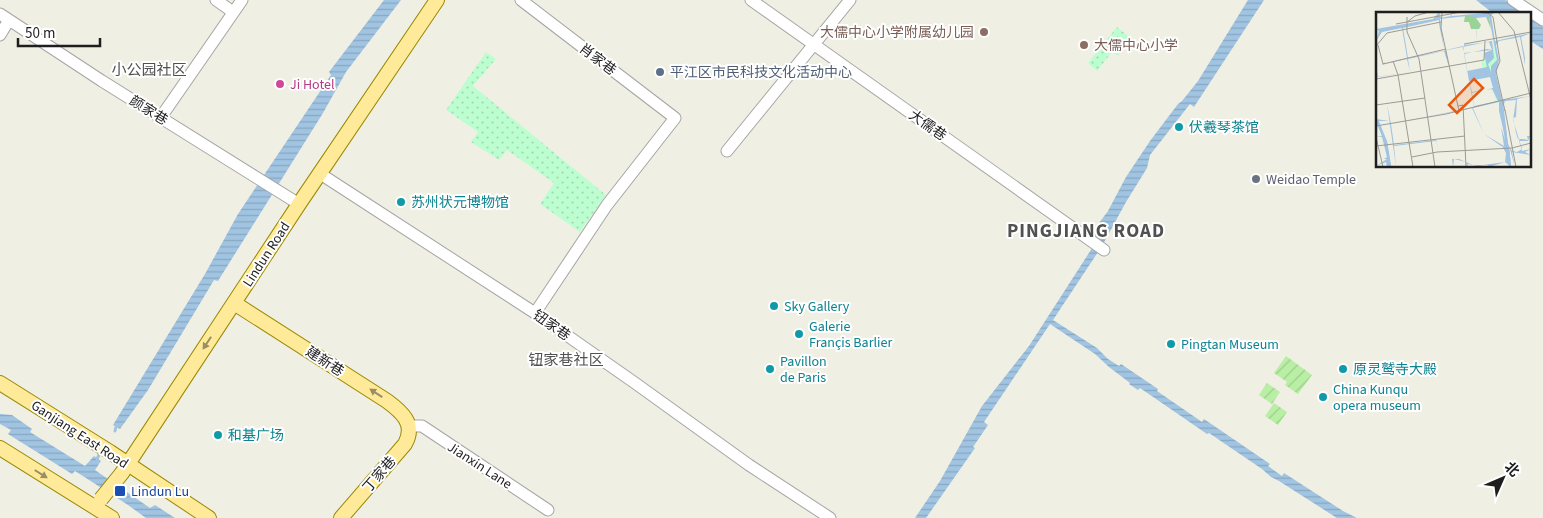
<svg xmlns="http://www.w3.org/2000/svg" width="1543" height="518" font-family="'Source Sans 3','Noto Sans SC',sans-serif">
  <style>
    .park { fill: url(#park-dots) }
    .garden { fill: url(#garden-furrows) }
    .water { fill: url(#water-rules) }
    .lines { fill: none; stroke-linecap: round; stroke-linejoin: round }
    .stream { stroke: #a0c4e1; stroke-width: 3 }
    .minor-casing { stroke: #a5a5a5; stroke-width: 13 }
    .major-casing { stroke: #998900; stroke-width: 16 }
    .minor { stroke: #fff; stroke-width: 11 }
    .major { stroke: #ffea9a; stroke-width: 14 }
    .major-bridge-casing { stroke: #998900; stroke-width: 16; stroke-linecap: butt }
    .major-bridge { stroke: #ffea9a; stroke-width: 14 }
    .oneway { fill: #9a8e62 }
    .education-dot { fill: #8d6e63; stroke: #fff; stroke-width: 2 }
    .service-dot { fill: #5c6f8a; stroke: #fff; stroke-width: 2 }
    .hotel-dot { fill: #d1479c; stroke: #fff; stroke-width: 2 }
    .culture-dot { fill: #0f9aa8; stroke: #fff; stroke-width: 2 }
    .worship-dot { fill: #6b7280; stroke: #fff; stroke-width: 2 }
    .transit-dot { fill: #1a4fb4; stroke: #fff; stroke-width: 2 }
    .labels { text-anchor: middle; stroke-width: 4; stroke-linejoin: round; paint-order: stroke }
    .education-label { font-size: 14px; fill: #785e54; stroke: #fff; text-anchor: end }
    .street-label { font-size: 14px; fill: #1e1e1e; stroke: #fff }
    .service-label { font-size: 14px; fill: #4e5e75; stroke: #fff; text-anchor: start }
    .hotel-label { font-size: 14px; fill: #b23c85; stroke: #fff; text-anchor: start }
    .culture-label { font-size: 14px; fill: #0d838f; stroke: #fff; text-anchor: start }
    .worship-label { font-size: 14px; fill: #5b616d; stroke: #fff; text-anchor: start }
    .transit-label { font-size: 14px; fill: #164399; stroke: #fff; text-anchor: start }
    .neighbourhood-label { font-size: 15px; fill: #515151; stroke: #fff }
    .district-label { font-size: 19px; font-weight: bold; letter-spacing: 1px; fill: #515151; stroke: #fff }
    .inset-river { fill: none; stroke: #a0c4e1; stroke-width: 2.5 }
    .inset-road { fill: none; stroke: #9c9b95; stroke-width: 1 }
    .view { fill: #e8590c; fill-opacity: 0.15; stroke: #e8590c; stroke-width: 2.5 }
    .inset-edge { fill: none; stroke: #1e1e1e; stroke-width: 2.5 }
  </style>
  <defs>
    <pattern id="park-dots" width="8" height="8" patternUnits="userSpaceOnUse" patternTransform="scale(1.25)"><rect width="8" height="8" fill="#bdfed1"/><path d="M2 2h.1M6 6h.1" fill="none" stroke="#a2d9b3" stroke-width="1.8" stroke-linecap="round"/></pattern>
    <pattern id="garden-furrows" width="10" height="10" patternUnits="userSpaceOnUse" patternTransform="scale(1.25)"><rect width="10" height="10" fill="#b9eea5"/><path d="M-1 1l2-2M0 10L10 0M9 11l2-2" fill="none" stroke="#9fcc8e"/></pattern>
    <pattern id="water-rules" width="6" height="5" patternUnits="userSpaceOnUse" patternTransform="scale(1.25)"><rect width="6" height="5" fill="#a0c4e1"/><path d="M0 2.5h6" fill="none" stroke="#89a8c1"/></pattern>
  </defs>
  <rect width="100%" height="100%" fill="#f0efe4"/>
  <path class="park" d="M 1117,27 L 1132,39 L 1118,56 L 1112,52 L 1097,71 L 1088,63 Z
    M 486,52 L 496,59 L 473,86 L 606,195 L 580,232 L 540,204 L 554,183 L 507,150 L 499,160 L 471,142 L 478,132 L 446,110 Z"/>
  <path class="garden" d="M 1286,356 L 1312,375 L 1298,394 L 1285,385 L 1287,382 L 1274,373 Z
    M 1267,383 L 1280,392 L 1272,404 L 1259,395 Z
    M 1274,403 L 1287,412 L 1278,425 L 1265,416 Z"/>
  <path class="water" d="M 384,0 L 401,0 L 346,72 L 323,113 L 218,281 L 214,280 L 148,390 L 120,429 L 113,425 L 205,274 L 238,214 L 331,75 L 329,72 Z
    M 1248,0 L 1264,0 L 1194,107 L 1190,104 L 1150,155 L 1147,168 L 1126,202 L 1102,246 L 1053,320 L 1097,348 L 1108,359 L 1119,366 L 1121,364 L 1158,389 L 1157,391 L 1202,422 L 1204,419 L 1270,464 L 1268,466 L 1282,476 L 1284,473 L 1343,511 L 1357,518 L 1337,518 L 1279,481 L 1271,477 L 1262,469 L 1209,433 L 1207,434 L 1140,388 L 1138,390 L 1129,384 L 1130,383 L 1109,367 L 1095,354 L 1050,324 L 984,422 L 988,425 L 973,447 L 975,448 L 926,518 L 915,518 L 940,481 L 982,406 L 1029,346 L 1096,242 L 1090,235 L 1108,211 L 1126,177 L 1150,141 L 1178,104 L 1182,101 L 1198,81 Z
    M 1476,0 L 1505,0 L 1526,14 L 1494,14 Z
    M 1529,16 L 1543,27 L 1543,49 L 1529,40 Z
    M 0,414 L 12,415 L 32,429 L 30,432 L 85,466 L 94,456 L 101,461 L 95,470 L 150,508 L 155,505 L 175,518 L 146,518 L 128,505 L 75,471 L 72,474 L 8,434 L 11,430 L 0,424 Z"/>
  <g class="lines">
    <path class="stream" d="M 115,431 L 116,427
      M 97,459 L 99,455"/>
    <defs>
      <path id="minor" d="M 216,0 L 233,12
        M 521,0 L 675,118 L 607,205 L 535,313
        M 751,0 L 1104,250
        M 1513,0 L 1543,20
        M 0,14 L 102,81 L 299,204
        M 0,35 L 9,20
        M 161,117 L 242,0
        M 727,151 L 850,0
        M 319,173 L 535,313 L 635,383 L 749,465 L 830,518
        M 410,426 L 422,426 L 548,510"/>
      <path id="major" d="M 234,303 L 387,401 C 402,412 416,424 405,444 L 341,518
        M 0,383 L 110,452 L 209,518
        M 0,448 L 112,518
        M 122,473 L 299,204 L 437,0"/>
    </defs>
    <use href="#minor" class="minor-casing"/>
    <use href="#major" class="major-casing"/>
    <use href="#minor" class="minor"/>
    <use href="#major" class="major"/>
    <defs>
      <path id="major-bridge" d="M 101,499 L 122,473"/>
    </defs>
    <use href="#major-bridge" class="major-bridge-casing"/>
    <use href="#major-bridge" class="major-bridge"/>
  </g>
  <defs><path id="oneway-solid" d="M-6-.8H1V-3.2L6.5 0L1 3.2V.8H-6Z" transform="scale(1.25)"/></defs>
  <g class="oneway">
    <use href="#oneway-solid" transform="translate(207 343) rotate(123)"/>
    <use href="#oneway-solid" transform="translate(376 393) rotate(-147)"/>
    <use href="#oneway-solid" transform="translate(41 474) rotate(32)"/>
  </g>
  <g class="education-dot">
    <circle cx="984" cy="32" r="5"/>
    <circle cx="1084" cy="45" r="5"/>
  </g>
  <circle class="service-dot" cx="660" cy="72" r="5"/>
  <circle class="hotel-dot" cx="280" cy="84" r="5"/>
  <g class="culture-dot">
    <circle cx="1179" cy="127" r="5"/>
    <circle cx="401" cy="202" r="5"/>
    <circle cx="774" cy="306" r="5"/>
    <circle cx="799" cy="334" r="5"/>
    <circle cx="1171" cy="344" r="5"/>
    <circle cx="770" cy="369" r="5"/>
    <circle cx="1343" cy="369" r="5"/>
    <circle cx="1323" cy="397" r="5"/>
    <circle cx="218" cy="435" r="5"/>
  </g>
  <circle class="worship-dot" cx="1256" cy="179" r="5"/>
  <rect class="transit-dot" x="114" y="485" width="12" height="12" rx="2.5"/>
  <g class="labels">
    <g class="education-label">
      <text x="974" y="37">大儒中心小学附属幼儿园</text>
      <text x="1094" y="50" text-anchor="start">大儒中心小学</text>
    </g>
    <g class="street-label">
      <text transform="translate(598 59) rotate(37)" y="5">肖家巷</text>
      <text transform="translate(149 110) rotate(32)" y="5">颜家巷</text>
      <text transform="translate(928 125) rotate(35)" y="5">大儒巷</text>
      <text transform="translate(266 254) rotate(-57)" y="5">Lindun Road</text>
      <text transform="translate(552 325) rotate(35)" y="5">钮家巷</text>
      <text transform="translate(325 361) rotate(33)" y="5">建新巷</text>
      <text transform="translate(80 434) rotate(33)" y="5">Ganjiang East Road</text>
      <text transform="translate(480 465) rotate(33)" y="5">Jianxin Lane</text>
      <text transform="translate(379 474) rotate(-49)" y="5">丁家巷</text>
    </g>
    <g class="service-label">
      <text x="670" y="77">平江区市民科技文化活动中心</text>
    </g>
    <g class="hotel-label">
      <text x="290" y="89">Ji Hotel</text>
    </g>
    <g class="culture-label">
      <text x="1189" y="132">伏羲琴茶馆</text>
      <text x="411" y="207">苏州状元博物馆</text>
      <text x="784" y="311">Sky Gallery</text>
      <text x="809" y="331">Galerie<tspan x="809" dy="16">Françis Barlier</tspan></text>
      <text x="1181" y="349">Pingtan Museum</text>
      <text x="780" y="366">Pavillon<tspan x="780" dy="16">de Paris</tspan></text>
      <text x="1353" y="374">原灵鹫寺大殿</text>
      <text x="1333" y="394">China Kunqu<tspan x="1333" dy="16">opera museum</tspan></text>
      <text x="228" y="440">和基广场</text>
    </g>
    <g class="worship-label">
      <text x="1266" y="184">Weidao Temple</text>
    </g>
    <g class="transit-label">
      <text x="131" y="496">Lindun Lu</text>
    </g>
    <g class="neighbourhood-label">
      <text x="149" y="75">小公园社区</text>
      <text x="566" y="365">钮家巷社区</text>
    </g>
    <g class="district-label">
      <text x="1086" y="237">PINGJIANG ROAD</text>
    </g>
  </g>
  <g transform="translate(1376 12)">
    <rect width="155" height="155" fill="#f0efe4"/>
    <path d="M 89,4 L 113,4 L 115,17 L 110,5 L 100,6 L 105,13 L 103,17 L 95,17 L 93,10 L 88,10 Z" fill="#99d395"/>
    <path d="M 118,28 L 121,48 L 115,60 L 122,88 L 120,89 L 113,56 L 106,55 L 105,52 L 109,41 L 117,39 Z" fill="#bdfed1"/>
    <path d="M 63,0 L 65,6 L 75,4 L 74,0 L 76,4 L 120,0 L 115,3 L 119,29 L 155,21 L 145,25 L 149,46 L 149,53 L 144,25 L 123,29 L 120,33 L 123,48 L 120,62 L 147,58 L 120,62 L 126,88 L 155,84 L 141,87 L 140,105 L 137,106 L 140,121 L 142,127 L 147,127 L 152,128 L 151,124 L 154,124 L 152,129 L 143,129 L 146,139 L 155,137 L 149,140 L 155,143 L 136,140 L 139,155 L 133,134 L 135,155 L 129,150 L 113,155 L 111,153 L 102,154 L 92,152 L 91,155 L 90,150 L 78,147 L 77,155 L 76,147 L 83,147 L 97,153 L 107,153 L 129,150 L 130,141 L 126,134 L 63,139 L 60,129 L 18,134 L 20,155 L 11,92 L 15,112 L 98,95 L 93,69 L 78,72 L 93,69 L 87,34 L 70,38 L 73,55 L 68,39 L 32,47 L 34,60 L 0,65 L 0,54 L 31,46 L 26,16 L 6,20 L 0,29 L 3,19 L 0,17 L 57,7 ZM 91,4 L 100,5 L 101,21 L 101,30 L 100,5 L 113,5 L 121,48 L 115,54 L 115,60 L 112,52 L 118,46 L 116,29 L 32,46 L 27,16 L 63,8 L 63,12 L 68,37 L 64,7 ZM 113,30 L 116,38 L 88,41 L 88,33 ZM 111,37 L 116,38 L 108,41 L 111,55 L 91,59 L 88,42 ZM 31,47 L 34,60 L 2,65 L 0,54 ZM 114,65 L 117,76 L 110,78 L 116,77 L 122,89 L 98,94 L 96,81 L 106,78 L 96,80 L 93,69 ZM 140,88 L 137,108 L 146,137 L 141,140 L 136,139 L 132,132 L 127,90 L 128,92 L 129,89 ZM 123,90 L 123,99 L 131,134 L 125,115 L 128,134 L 108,122 L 97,96 ZM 96,96 L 108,122 L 125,134 L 63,139 L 60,128 L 18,133 L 15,112 ZM 0,107 L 13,109 L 3,109 L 11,130 L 15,155 L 11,155 L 10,150 L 0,154 L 11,147 L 8,147 L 11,145 L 6,125 L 0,125 L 6,124 Z" fill="#a0c4e1" fill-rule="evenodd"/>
    <path class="inset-river" d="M 116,63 L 124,87M 125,91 L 131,134M 0,107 L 10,130 L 14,155M 132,138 L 134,155"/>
    <path class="inset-road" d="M 66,0 L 65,16 L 83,99M 98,0 L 112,1 L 117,5 L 124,49 L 120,59 L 129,99M 122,0 L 138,19 L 155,88M 31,5 L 31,20 L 43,47 L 59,155M 31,10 L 39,4 L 53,0M 20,12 L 85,0M 88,32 L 155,20M 2,33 L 7,52 L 9,51M 0,34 L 11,21 L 65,10M 17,49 L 22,63 L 37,155M 7,52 L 70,37M 0,67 L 108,48 L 109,29M 0,93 L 49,86M 82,94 L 87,93 L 90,155M 129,98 L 140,155M 0,114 L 70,102 L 155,81M 0,125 L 7,155M 0,134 L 89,124M 36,145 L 61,140 L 136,136 L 155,131"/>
    <path class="view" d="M 98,67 L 107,76 L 81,101 L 73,93 Z"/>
    <rect width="155" height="155" class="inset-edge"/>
  </g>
  <g transform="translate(1503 478) rotate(45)" stroke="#ffffff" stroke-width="4" paint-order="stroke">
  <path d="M0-4L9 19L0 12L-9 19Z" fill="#1e1e1e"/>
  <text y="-8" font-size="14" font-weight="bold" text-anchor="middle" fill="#1e1e1e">北</text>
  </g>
  <path d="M18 38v8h82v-8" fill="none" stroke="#1e1e1e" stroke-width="2.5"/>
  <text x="25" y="38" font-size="15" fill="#1e1e1e" stroke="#ffffff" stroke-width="4" paint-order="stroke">50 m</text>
</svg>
